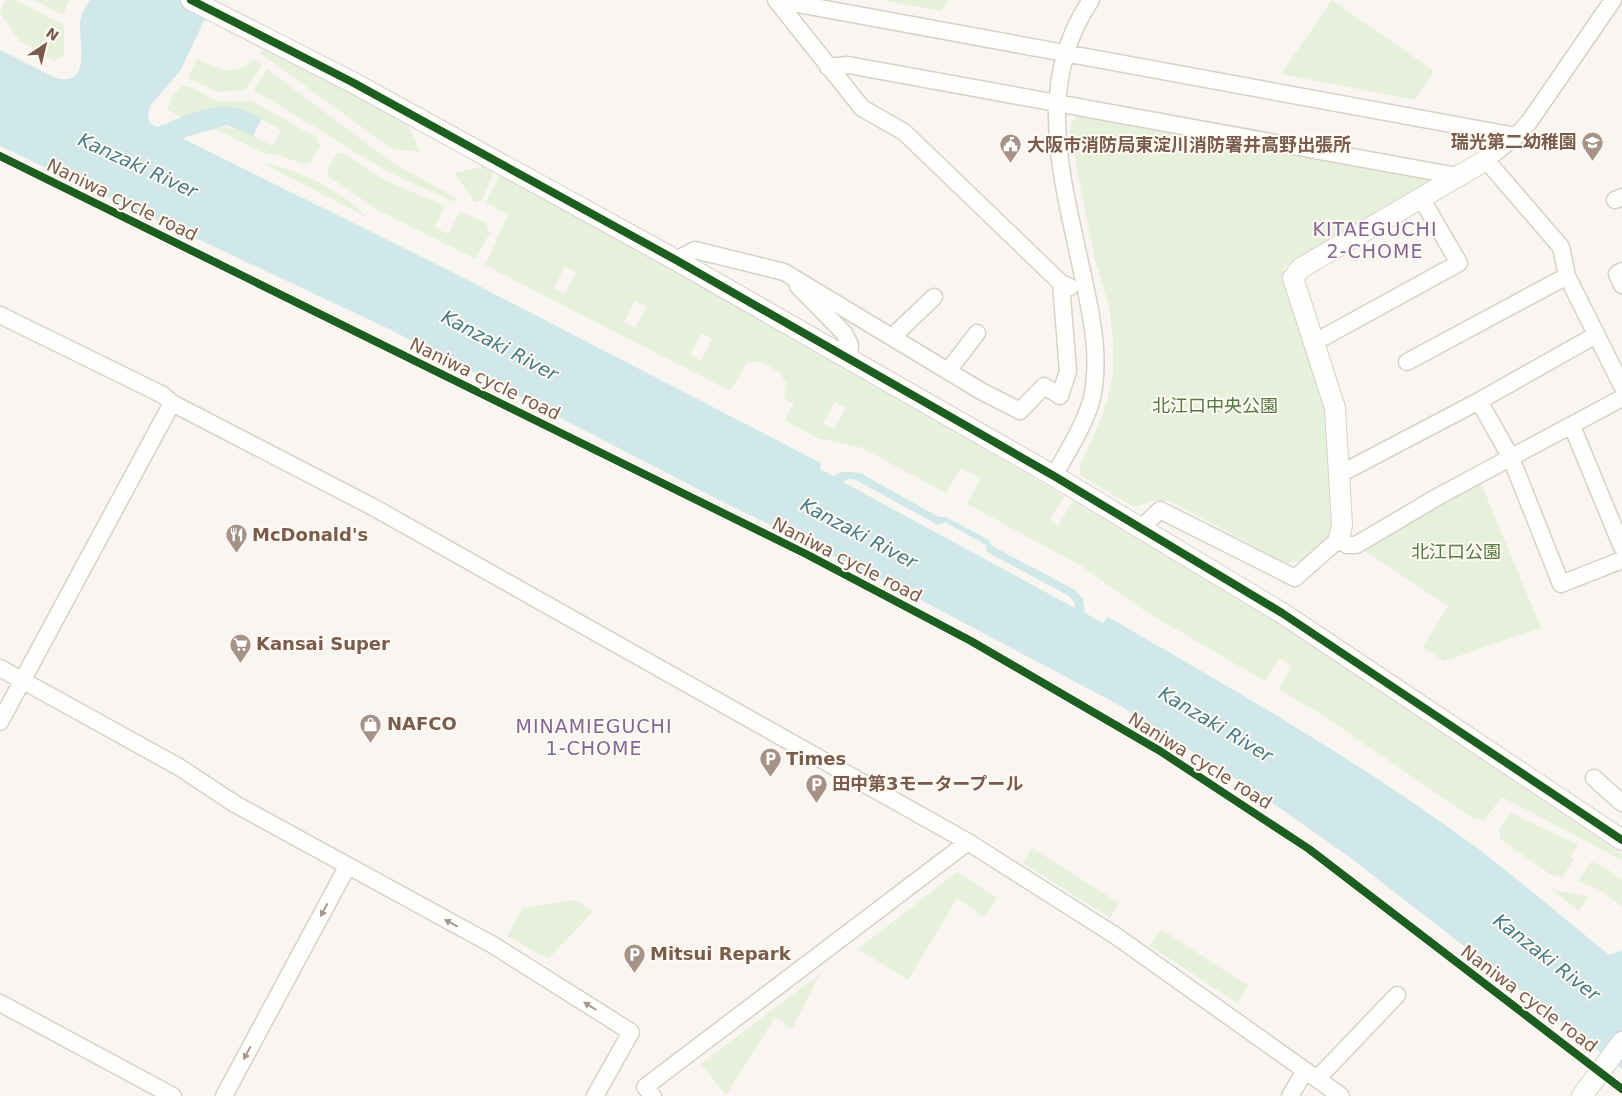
<svg xmlns="http://www.w3.org/2000/svg" width="1622" height="1096" font-family="'DejaVu Sans','Noto Sans JP',sans-serif">
  <style>
    .green { fill: #e7f0db; fill-rule: evenodd }
    .water { fill: #d0e8ea; fill-rule: evenodd }
    .lines { fill: none; stroke-linecap: round; stroke-linejoin: round }
    .minor-casing { stroke: #d7d1cb; stroke-width: 19 }
    .tertiary-casing { stroke: #d7d1cb; stroke-width: 22 }
    .minor { stroke: #fefefd; stroke-width: 16 }
    .tertiary { stroke: #fefefd; stroke-width: 20 }
    .cycleway-casing { stroke: #fffaf3; stroke-width: 11 }
    .cycleway { stroke: #1b5e20; stroke-width: 8 }
    .oneway { fill: #a8958b }
    .labels { text-anchor: middle; stroke-width: 4; stroke-linejoin: round; paint-order: stroke }
    .poi-label { font-size: 18px; font-weight: bold; fill: #7a5c4d; stroke: #fffaf3; text-anchor: start }
    .street-label { font-size: 18px; fill: #7a5c4d; stroke: #fffaf3 }
    .park-label { font-size: 18px; fill: #537a41; stroke: #fffaf3 }
    .water-label { font-size: 19px; font-style: italic; fill: #437c86; stroke: #fffaf3 }
    .neighbourhood-label { font-size: 19px; letter-spacing: 1px; fill: #846695; stroke: #fffaf3 }
  </style>
  <rect width="100%" height="100%" fill="#f9f5f0"/>
  <path class="green" d="M 5,0 L 15,0 L 64,25 L 64,55 L 55,61 L 19,40 L 0,13 Z
    M 34,0 L 69,0 L 63,15 Z
    M 882,0 L 949,0 L 941,11 Z
    M 1332,0 L 1434,71 L 1415,100 L 1281,74 Z
    M 266,48 L 407,123 L 420,152 L 392,149 L 260,53 Z
    M 197,59 C 217,69 235,78 254,59 L 262,65 L 245,90 L 219,92 L 188,78 Z
    M 267,69 L 393,163 L 456,198 L 455,202 L 388,172 L 254,90 Z
    M 182,86 L 188,86 L 219,102 L 252,101 L 317,138 L 320,146 L 310,163 L 302,164 L 282,156 L 263,153 L 214,128 C 236,124 252,136 272,146 L 281,130 C 238,106 231,101 182,118 L 167,109 L 172,96 Z
    M 1078,113 L 1427,177 L 1428,183 L 1283,268 L 1326,410 L 1333,532 L 1301,561 L 1286,563 L 1170,501 L 1159,500 L 1134,507 L 1080,475 L 1080,465 L 1095,434 L 1107,402 L 1113,373 L 1113,338 L 1109,306 L 1095,260 L 1070,134 L 1071,123 Z
    M 337,153 L 344,153 L 382,179 L 445,206 L 434,227 L 448,234 L 460,212 L 485,222 L 490,233 L 475,259 L 378,210 L 328,176 L 328,168 Z
    M 263,163 C 296,168 345,192 366,217 Z
    M 485,166 L 494,171 L 482,200 L 475,202 L 454,173 Z
    M 500,174 L 851,370 L 1064,496 L 1050,520 L 1058,526 L 1073,501 L 1277,622 L 1622,854 L 1622,860 L 1502,797 L 1484,820 L 1473,818 L 1322,715 L 1279,689 L 1292,666 L 1279,658 L 1265,681 L 1148,613 L 1080,565 L 967,504 L 981,478 L 961,468 L 946,493 L 862,448 L 818,438 L 784,420 L 794,404 L 784,398 L 787,385 L 780,373 L 761,361 L 747,363 L 730,391 L 485,265 L 508,215 L 486,202 ZM 565,266 L 576,272 L 565,293 L 554,288 ZM 635,301 L 647,306 L 635,328 L 624,322 ZM 701,333 L 712,339 L 701,361 L 690,355 ZM 835,402 L 846,407 L 834,429 L 823,424 Z
    M 1480,481 L 1541,628 L 1444,661 L 1423,647 L 1448,606 L 1361,548 Z
    M 1511,813 L 1578,845 L 1570,857 L 1574,860 L 1562,877 L 1550,874 L 1501,840 L 1499,829 Z
    M 1032,848 L 1119,903 L 1110,918 L 1023,863 Z
    M 1591,862 L 1603,866 L 1622,880 L 1622,906 L 1600,890 L 1578,881 Z
    M 957,872 L 997,898 L 984,917 L 957,898 L 908,980 L 858,949 Z
    M 1552,889 L 1588,897 L 1579,911 Z
    M 576,900 L 593,912 L 548,959 L 507,936 L 523,908 Z
    M 1161,929 L 1248,986 L 1237,1003 L 1150,946 Z
    M 820,974 L 792,1029 L 775,1017 L 726,1095 L 701,1064 Z"/>
  <path class="water" d="M 90,0 L 214,0 L 180,71 L 150,106 L 148,115 L 150,123 L 157,127 C 180,119 212,101 237,108 C 246,110 254,115 262,119 L 253,136 L 227,125 L 182,138 L 448,270 L 821,463 L 820,469 L 833,476 C 842,470 849,471 860,473 L 939,517 L 946,517 L 989,540 L 992,546 L 1075,590 L 1083,599 L 1085,613 L 1103,623 L 1108,617 C 1235,690 1362,763 1480,850 C 1524,884 1566,920 1609,955 L 1622,950 L 1622,1069 L 1348,856 L 1261,795 L 1117,704 L 900,589 L 715,498 L 389,329 L 0,146 L 0,50 L 56,78 C 95,88 76,37 81,18 C 82,12 87,5 90,0 ZM 849,479 L 856,480 L 938,525 L 945,522 L 986,545 L 987,552 L 1069,596 L 1074,602 L 1075,608 L 843,482 Z"/>
  <g class="lines">
    <defs>
      <path id="minor" d="M 776,0 L 1516,136
        M 776,0 L 862,108 L 904,132 L 1061,283 L 1070,287
        M 1613,0 L 1529,122 L 1516,136 L 1486,160 L 1561,247 L 1567,276 L 1622,386
        M 828,67 L 848,65 L 1457,176
        M 1615,200 L 1622,197
        M 676,260 L 695,250 L 784,272 L 981,391 L 1020,411 L 1044,386 L 1060,396 L 1068,371 L 1061,283
        M 1622,271 L 1617,274 L 1622,285
        M 798,286 L 844,333 L 850,345 L 849,357
        M 0,315 L 163,395 L 172,403 L 373,507 L 968,842 L 1116,936 L 1341,1096
        M 892,337 L 934,297
        M 1315,342 L 1459,263 L 1421,198
        M 1407,362 L 1567,276
        M 948,371 L 977,333
        M 1479,401 L 1511,458 L 1561,584 L 1622,560
        M 1572,426 L 1622,547
        M 1340,474 L 1479,401 L 1596,335
        M 1054,476 C 1067,452 1085,425 1092,398 C 1100,360 1093,323 1085,286 C 1066,190 1030,89 1091,0
        M 1140,529 L 1160,510 L 1295,578 L 1339,539 L 1347,545 L 1356,545 L 1439,496 L 1622,398
        M 0,668 L 179,767 L 235,804 L 493,945 L 631,1032 L 595,1096
        M 0,722 L 172,403
        M 1594,778 L 1622,803
        M 0,1003 L 173,1096
        M 1317,1079 L 1397,995
        M 224,1096 L 347,867
        M 653,1096 L 645,1087 L 968,842
        M 1290,1096 L 1305,1071"/>
      <path id="tertiary" d="M 191,0 L 352,82 L 676,260 L 1054,476 L 1282,613 L 1622,840
        M 1339,539 L 1342,525 L 1335,408 L 1293,278 L 1301,268 L 1486,160
        M 1582,1096 L 1622,1042"/>
    </defs>
    <use href="#minor" class="minor-casing"/>
    <use href="#tertiary" class="tertiary-casing"/>
    <use href="#minor" class="minor"/>
    <use href="#tertiary" class="tertiary"/>
    <defs>
      <path id="cycleway" d="M 191,0 L 352,82 L 676,260 L 1054,476 L 1282,613 L 1622,840
        M 0,156 L 806,554 L 971,641 L 1160,751 L 1309,849 L 1622,1089"/>
    </defs>
    <use href="#cycleway" class="cycleway-casing"/>
    <use href="#cycleway" class="cycleway"/>
  </g>
  <defs><path id="oneway-solid" d="M-6-.8H1V-3.2L6.5 0L1 3.2V.8H-6Z" transform="scale(1.25)"/></defs>
  <g class="oneway">
    <use href="#oneway-solid" transform="translate(324 910) rotate(118)"/>
    <use href="#oneway-solid" transform="translate(451 923) rotate(-152)"/>
    <use href="#oneway-solid" transform="translate(590 1006) rotate(-148)"/>
    <use href="#oneway-solid" transform="translate(247 1053) rotate(118)"/>
  </g>
  <defs>
    <symbol id="school-pin" viewBox="-11 -11 22 30"><path d="M0 17L-7.5 6A9.5 9.5 0 1 1 7.5 6Z" fill="#a69286" stroke="#fffaf3"/><path d="M0-5L7-2L0 1L-7-2ZM-4 1L0 2.5L4 1V4Q0 6-4 4Z" fill="#fff"/></symbol>
    <symbol id="civic-pin" viewBox="-11 -11 22 30"><path d="M0 17L-7.5 6A9.5 9.5 0 1 1 7.5 6Z" fill="#a69286" stroke="#fffaf3"/><path d="M-.6-6.5H3V-4.5H.6V-3L4-1V1h2V6H-6V1h2V-1L-.6-3ZM-1.2 2.5V6h2.4V2.5Z" fill="#fff"/></symbol>
    <symbol id="restaurant-pin" viewBox="-11 -11 22 30"><path d="M0 17L-7.5 6A9.5 9.5 0 1 1 7.5 6Z" fill="#a69286" stroke="#fffaf3"/><path d="M-5-6h1v4h1v-4h1v4h1v-4h1v5L-1.5 .5V6h-2V.5L-5-1ZM5-6V6H3V1.5H1.5Q1.5-4 5-6Z" fill="#fff"/></symbol>
    <symbol id="supermarket-pin" viewBox="-11 -11 22 30"><path d="M0 17L-7.5 6A9.5 9.5 0 1 1 7.5 6Z" fill="#a69286" stroke="#fffaf3"/><path d="M-6-5.5h2.5l.6 2H6L4.5 2H-2.5L-4.4-4H-6ZM-1.5 3.2a1.3 1.3 0 1 0 .1 0ZM3 3.2a1.3 1.3 0 1 0 .1 0Z" fill="#fff"/></symbol>
    <symbol id="shop-pin" viewBox="-11 -11 22 30"><path d="M0 17L-7.5 6A9.5 9.5 0 1 1 7.5 6Z" fill="#a69286" stroke="#fffaf3"/><path d="M-5-2.5h2.3a2.7 3.5 0 0 1 5.4 0H5L5.5 6h-11ZM-1.5-2.5h3a1.5 2.3 0 0 0-3 0Z" fill="#fff"/></symbol>
    <symbol id="parking-pin" viewBox="-11 -11 22 30"><path d="M0 17L-7.5 6A9.5 9.5 0 1 1 7.5 6Z" fill="#a69286" stroke="#fffaf3"/><path d="M-3.5-5.5H1a3.5 3.5 0 0 1 0 7H-1V5.5H-3.5ZM-1-3.4V-.6H.8a1.4 1.4 0 0 0 0-2.8Z" fill="#fff"/></symbol>
  </defs>
  <g fill-rule="evenodd">
    <use href="#school-pin" x="1580" y="130" width="25" height="34"/>
    <use href="#civic-pin" x="998" y="132" width="25" height="34"/>
    <use href="#restaurant-pin" x="224" y="522" width="25" height="34"/>
    <use href="#supermarket-pin" x="228" y="632" width="25" height="34"/>
    <use href="#shop-pin" x="358" y="712" width="25" height="34"/>
    <use href="#parking-pin" x="758" y="746" width="25" height="34"/>
    <use href="#parking-pin" x="804" y="772" width="25" height="34"/>
    <use href="#parking-pin" x="622" y="942" width="25" height="34"/>
  </g>
  <g class="labels">
    <g class="poi-label">
      <text x="1577" y="148" text-anchor="end">瑞光第二幼稚園</text>
      <text x="1027" y="151">大阪市消防局東淀川消防署井高野出張所</text>
      <text x="252" y="541">McDonald's</text>
      <text x="256" y="650">Kansai Super</text>
      <text x="387" y="730">NAFCO</text>
      <text x="786" y="765">Times</text>
      <text x="832" y="790">田中第3モータープール</text>
      <text x="650" y="960">Mitsui Repark</text>
    </g>
    <g class="street-label">
      <text transform="translate(122 200) rotate(26)" y="6">Naniwa cycle road</text>
      <text transform="translate(485 379) rotate(26)" y="6">Naniwa cycle road</text>
      <text transform="translate(847 560) rotate(27)" y="6">Naniwa cycle road</text>
      <text transform="translate(1200 761) rotate(32)" y="6">Naniwa cycle road</text>
      <text transform="translate(1529 999) rotate(37)" y="6">Naniwa cycle road</text>
    </g>
    <g class="park-label">
      <text x="1215" y="412">北江口中央公園</text>
      <text x="1456" y="558">北江口公園</text>
    </g>
    <g class="water-label">
      <text transform="translate(138 165) rotate(25)" y="7">Kanzaki River</text>
      <text transform="translate(500 345) rotate(28)" y="7">Kanzaki River</text>
      <text transform="translate(859 533) rotate(28)" y="7">Kanzaki River</text>
      <text transform="translate(1216 724) rotate(31)" y="7">Kanzaki River</text>
      <text transform="translate(1547 957) rotate(38)" y="7">Kanzaki River</text>
    </g>
    <g class="neighbourhood-label">
      <text x="1375" y="236">KITAEGUCHI<tspan x="1375" dy="22">2-CHOME</tspan></text>
      <text x="594" y="733">MINAMIEGUCHI<tspan x="594" dy="22">1-CHOME</tspan></text>
    </g>
  </g>
  <g transform="translate(45 45) rotate(35)" stroke="#fffaf3" stroke-width="4" paint-order="stroke">
  <path d="M0-4L9 19L0 12L-9 19Z" fill="#7a5c4d"/>
  <text y="-8" font-size="14" font-weight="bold" text-anchor="middle" fill="#7a5c4d">N</text>
  </g>
</svg>
